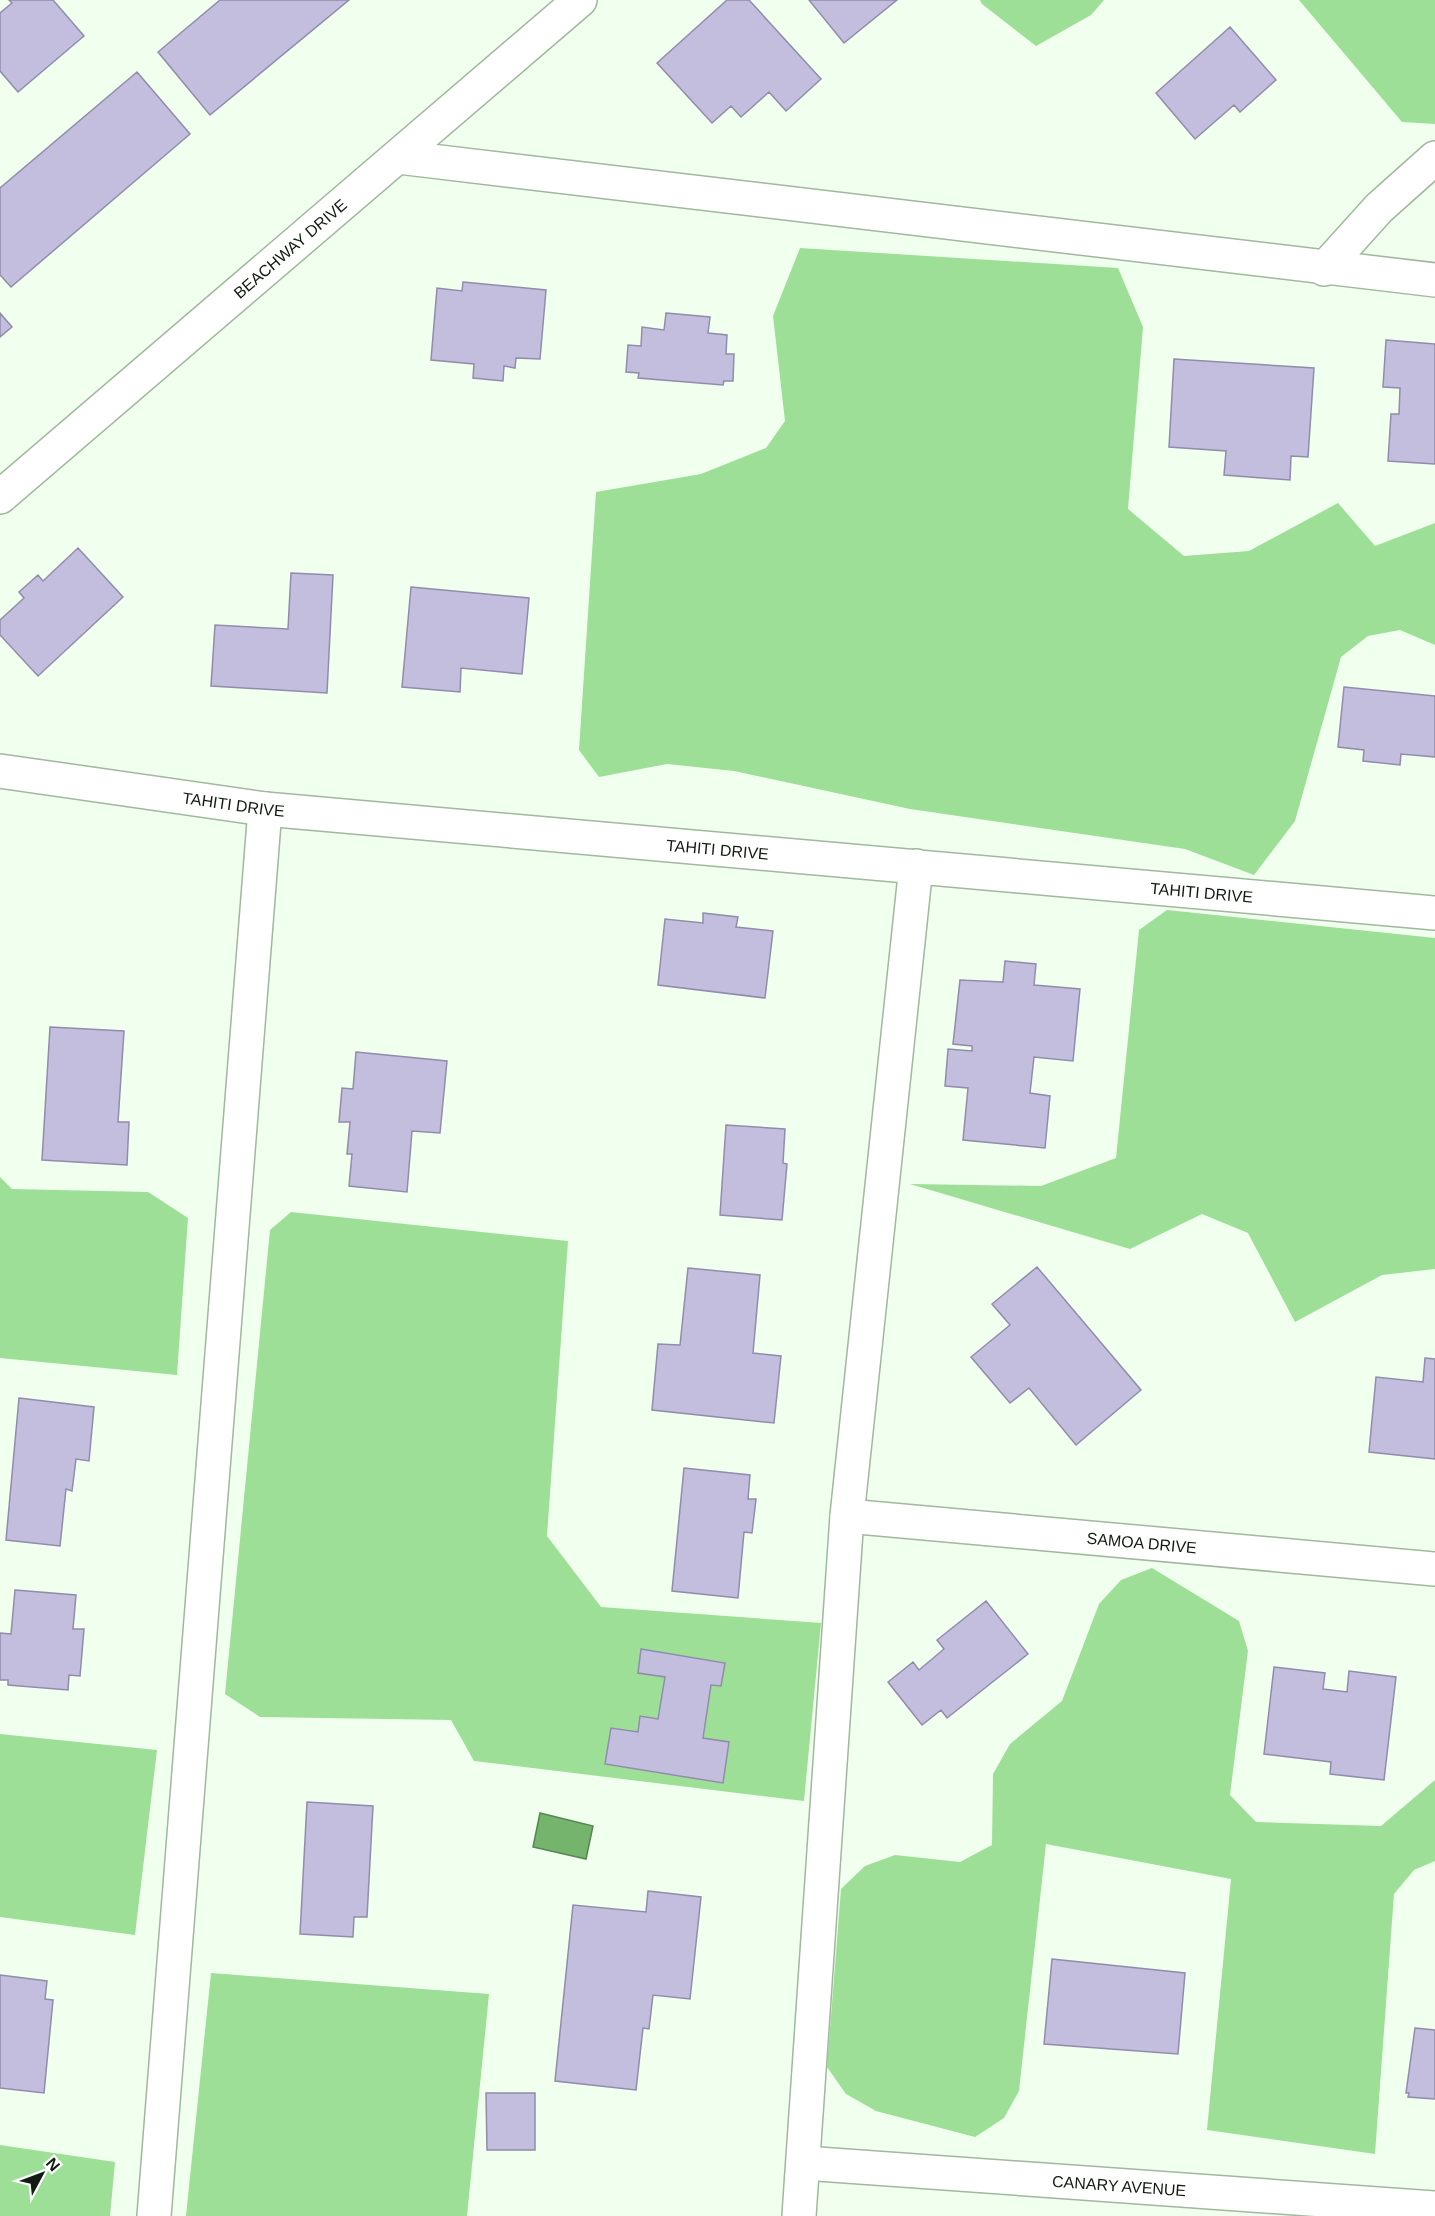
<svg xmlns="http://www.w3.org/2000/svg" width="1435" height="2216" font-family="Arial,sans-serif">
  <style>
    .forest { fill: #9ddf96; fill-rule: evenodd }
    .water { fill: #74b46d; stroke: #578652; stroke-width: 1.5 }
    .building { fill: #c3bedd; stroke: #918cab; stroke-width: 1.5 }
    .lines { fill: none; stroke-linecap: round; stroke-linejoin: round }
    .minor-casing { stroke: #a0b89d; stroke-width: 36 }
    .minor { stroke: #fff; stroke-width: 33 }
    .labels { text-anchor: middle; stroke-width: 4.5; stroke-linejoin: round; paint-order: stroke }
    .street-label { font-size: 16px; fill: #131c12; stroke: #fff }
  </style>
  <rect width="100%" height="100%" fill="#f0ffee"/>
  <path class="forest" d="M 980,0 L 1104,0 L 1091,15 L 1036,46 L 982,4 Z
    M 1299,0 L 1435,0 L 1435,124 L 1402,122 Z
    M 800,248 L 1118,268 L 1143,327 L 1128,509 L 1184,556 L 1249,551 L 1338,503 L 1375,546 L 1435,523 L 1435,645 L 1400,630 L 1368,636 L 1341,657 L 1295,821 L 1254,875 L 1185,849 L 910,809 L 734,771 L 667,764 L 599,777 L 579,750 L 596,492 L 701,474 L 766,448 L 785,421 L 773,316 Z
    M 1167,910 L 1435,938 L 1435,1269 L 1382,1275 L 1295,1322 L 1248,1233 L 1202,1214 L 1130,1249 L 910,1184 L 1041,1186 L 1116,1158 L 1139,930 Z
    M 0,1177 L 12,1189 L 148,1192 L 188,1218 L 177,1375 L 0,1358 Z
    M 291,1212 L 568,1241 L 547,1536 L 601,1607 L 821,1623 L 804,1801 L 474,1761 L 451,1720 L 260,1717 L 225,1694 L 270,1230 ZM 641,1649 L 725,1663 L 721,1686 L 711,1685 L 703,1738 L 729,1743 L 723,1783 L 605,1764 L 611,1728 L 638,1732 L 640,1716 L 658,1719 L 665,1677 L 638,1673 Z
    M 1152,1568 L 1239,1621 L 1248,1651 L 1230,1795 L 1256,1822 L 1381,1826 L 1435,1780 L 1435,1861 L 1414,1870 L 1394,1894 L 1375,2154 L 1207,2130 L 1231,1879 L 1046,1844 L 1019,2091 L 1004,2118 L 975,2137 L 876,2111 L 846,2094 L 827,2067 L 841,1889 L 865,1866 L 895,1855 L 960,1862 L 992,1845 L 993,1774 L 1010,1744 L 1062,1701 L 1099,1604 L 1121,1580 Z
    M 0,1734 L 157,1750 L 135,1935 L 0,1917 Z
    M 211,1973 L 489,1994 L 467,2216 L 186,2216 Z
    M 0,2145 L 115,2162 L 110,2216 L 0,2216 Z"/>
  <path class="water" d="M 540,1813 L 593,1826 L 586,1859 L 533,1847 Z"/>
  <path class="building" d="M 9,0 L 53,0 L 84,36 L 18,92 L 0,71 L 0,13 L 12,3 Z
    M 220,0 L 349,0 L 210,115 L 158,52 Z
    M 727,0 L 749,0 L 821,79 L 786,111 L 769,92 L 741,117 L 731,106 L 712,123 L 657,63 Z
    M 809,0 L 897,0 L 844,43 Z
    M 1230,27 L 1276,80 L 1240,112 L 1234,105 L 1195,139 L 1156,93 Z
    M 137,72 L 190,134 L 11,287 L 0,275 L 0,188 Z
    M 463,282 L 546,290 L 540,359 L 516,358 L 515,368 L 504,366 L 503,381 L 473,378 L 474,364 L 431,360 L 437,288 L 462,291 Z
    M 0,313 L 12,327 L 0,337 Z
    M 666,313 L 710,317 L 708,333 L 727,335 L 726,354 L 734,354 L 733,381 L 724,381 L 723,385 L 638,378 L 639,373 L 626,372 L 628,345 L 641,346 L 642,327 L 664,330 Z
    M 1386,340 L 1435,344 L 1435,464 L 1388,461 L 1391,414 L 1399,414 L 1400,388 L 1383,387 Z
    M 1174,359 L 1314,368 L 1308,457 L 1291,456 L 1290,480 L 1224,475 L 1226,451 L 1169,447 Z
    M 78,548 L 123,597 L 38,676 L 0,635 L 0,620 L 24,598 L 19,592 L 38,575 L 43,581 Z
    M 291,573 L 333,575 L 327,693 L 211,686 L 215,625 L 288,629 Z
    M 411,587 L 529,598 L 522,674 L 461,668 L 460,692 L 402,687 Z
    M 1344,687 L 1435,696 L 1435,757 L 1401,754 L 1400,765 L 1363,761 L 1364,750 L 1338,747 Z
    M 703,913 L 738,917 L 736,927 L 773,931 L 765,998 L 658,985 L 665,919 L 703,923 Z
    M 1005,961 L 1036,964 L 1034,985 L 1080,989 L 1073,1061 L 1034,1057 L 1030,1093 L 1050,1096 L 1045,1148 L 963,1140 L 968,1088 L 945,1086 L 948,1049 L 972,1051 L 972,1046 L 953,1044 L 960,980 L 1003,982 Z
    M 50,1027 L 124,1031 L 118,1122 L 129,1122 L 127,1165 L 42,1160 Z
    M 356,1052 L 447,1061 L 440,1133 L 412,1131 L 407,1192 L 349,1186 L 352,1154 L 347,1154 L 350,1122 L 339,1122 L 342,1088 L 353,1089 Z
    M 726,1125 L 785,1129 L 783,1163 L 787,1164 L 782,1220 L 720,1215 Z
    M 1037,1267 L 1141,1390 L 1076,1445 L 1029,1388 L 1010,1403 L 971,1357 L 1010,1325 L 992,1304 Z
    M 688,1268 L 760,1275 L 753,1353 L 781,1356 L 774,1423 L 652,1410 L 658,1344 L 680,1345 Z
    M 1425,1358 L 1435,1359 L 1435,1459 L 1369,1452 L 1376,1377 L 1423,1382 Z
    M 19,1398 L 94,1407 L 89,1461 L 76,1459 L 72,1491 L 66,1489 L 60,1546 L 6,1540 Z
    M 684,1468 L 750,1475 L 748,1499 L 756,1499 L 752,1533 L 744,1532 L 738,1598 L 672,1591 Z
    M 15,1590 L 76,1595 L 73,1629 L 84,1629 L 80,1676 L 69,1675 L 68,1690 L 8,1685 L 8,1680 L 0,1680 L 0,1633 L 11,1634 Z
    M 986,1601 L 1028,1654 L 947,1718 L 941,1710 L 922,1725 L 888,1682 L 913,1662 L 919,1670 L 944,1649 L 937,1640 Z
    M 641,1649 L 725,1663 L 721,1686 L 711,1685 L 703,1738 L 729,1742 L 723,1783 L 605,1764 L 611,1728 L 638,1732 L 640,1716 L 658,1719 L 665,1677 L 638,1673 Z
    M 1274,1667 L 1325,1673 L 1323,1689 L 1347,1692 L 1349,1671 L 1396,1677 L 1384,1780 L 1330,1774 L 1331,1762 L 1264,1754 Z
    M 307,1802 L 373,1806 L 367,1917 L 354,1917 L 353,1937 L 300,1934 Z
    M 648,1891 L 701,1897 L 690,1999 L 653,1995 L 649,2029 L 643,2028 L 636,2090 L 555,2081 L 573,1905 L 646,1912 Z
    M 1052,1959 L 1185,1973 L 1178,2054 L 1044,2044 Z
    M 0,1975 L 47,1981 L 45,1999 L 53,2000 L 44,2093 L 0,2088 Z
    M 1415,2028 L 1435,2030 L 1435,2099 L 1408,2097 L 1409,2093 L 1406,2093 Z
    M 486,2093 L 535,2093 L 535,2150 L 487,2150 Z"/>
  <g class="lines">
    <defs>
      <g id="minor">
        <path d="M 398,157 L 1435,280"/>
        <path d="M 1324,269 L 1379,208 L 1435,158"/>
        <path id="s1" d="M 0,497 L 580,0"/>
        <path id="s2" d="M 0,771 L 265,809 L 1435,913"/>
        <path id="s3" d="M 847,1516 L 1435,1569"/>
        <path id="s4" d="M 804,2163 L 1435,2208"/>
        <path d="M 154,2216 L 265,809"/>
        <path d="M 799,2216 L 847,1516 L 916,866"/>
      </g>
    </defs>
    <use href="#minor" class="minor-casing"/>
    <use href="#minor" class="minor"/>
  </g>
  <g class="labels">
    <g class="street-label">
      <text dy="6" stroke="none"><textPath href="#s1" startOffset="382">BEACHWAY DRIVE</textPath></text>
      <text dy="6" stroke="none"><textPath href="#s2" startOffset="236">TAHITI DRIVE</textPath></text>
      <text dy="6" stroke="none"><textPath href="#s2" startOffset="722">TAHITI DRIVE</textPath></text>
      <text dy="6" stroke="none"><textPath href="#s2" startOffset="1208">TAHITI DRIVE</textPath></text>
      <text dy="6" stroke="none"><textPath href="#s3" startOffset="296">SAMOA DRIVE</textPath></text>
      <text dy="6" stroke="none"><textPath href="#s4" startOffset="316">CANARY AVENUE</textPath></text>
    </g>
  </g>
  <g transform="translate(42 2174) rotate(49)" stroke="#ffffff" stroke-width="4.5" paint-order="stroke">
  <path d="M0-4.5L10 22L0 15L-10 22Z" fill="#131c12"/>
  <text y="-9" font-size="16" font-weight="bold" text-anchor="middle" fill="#131c12">N</text>
  </g>
</svg>
